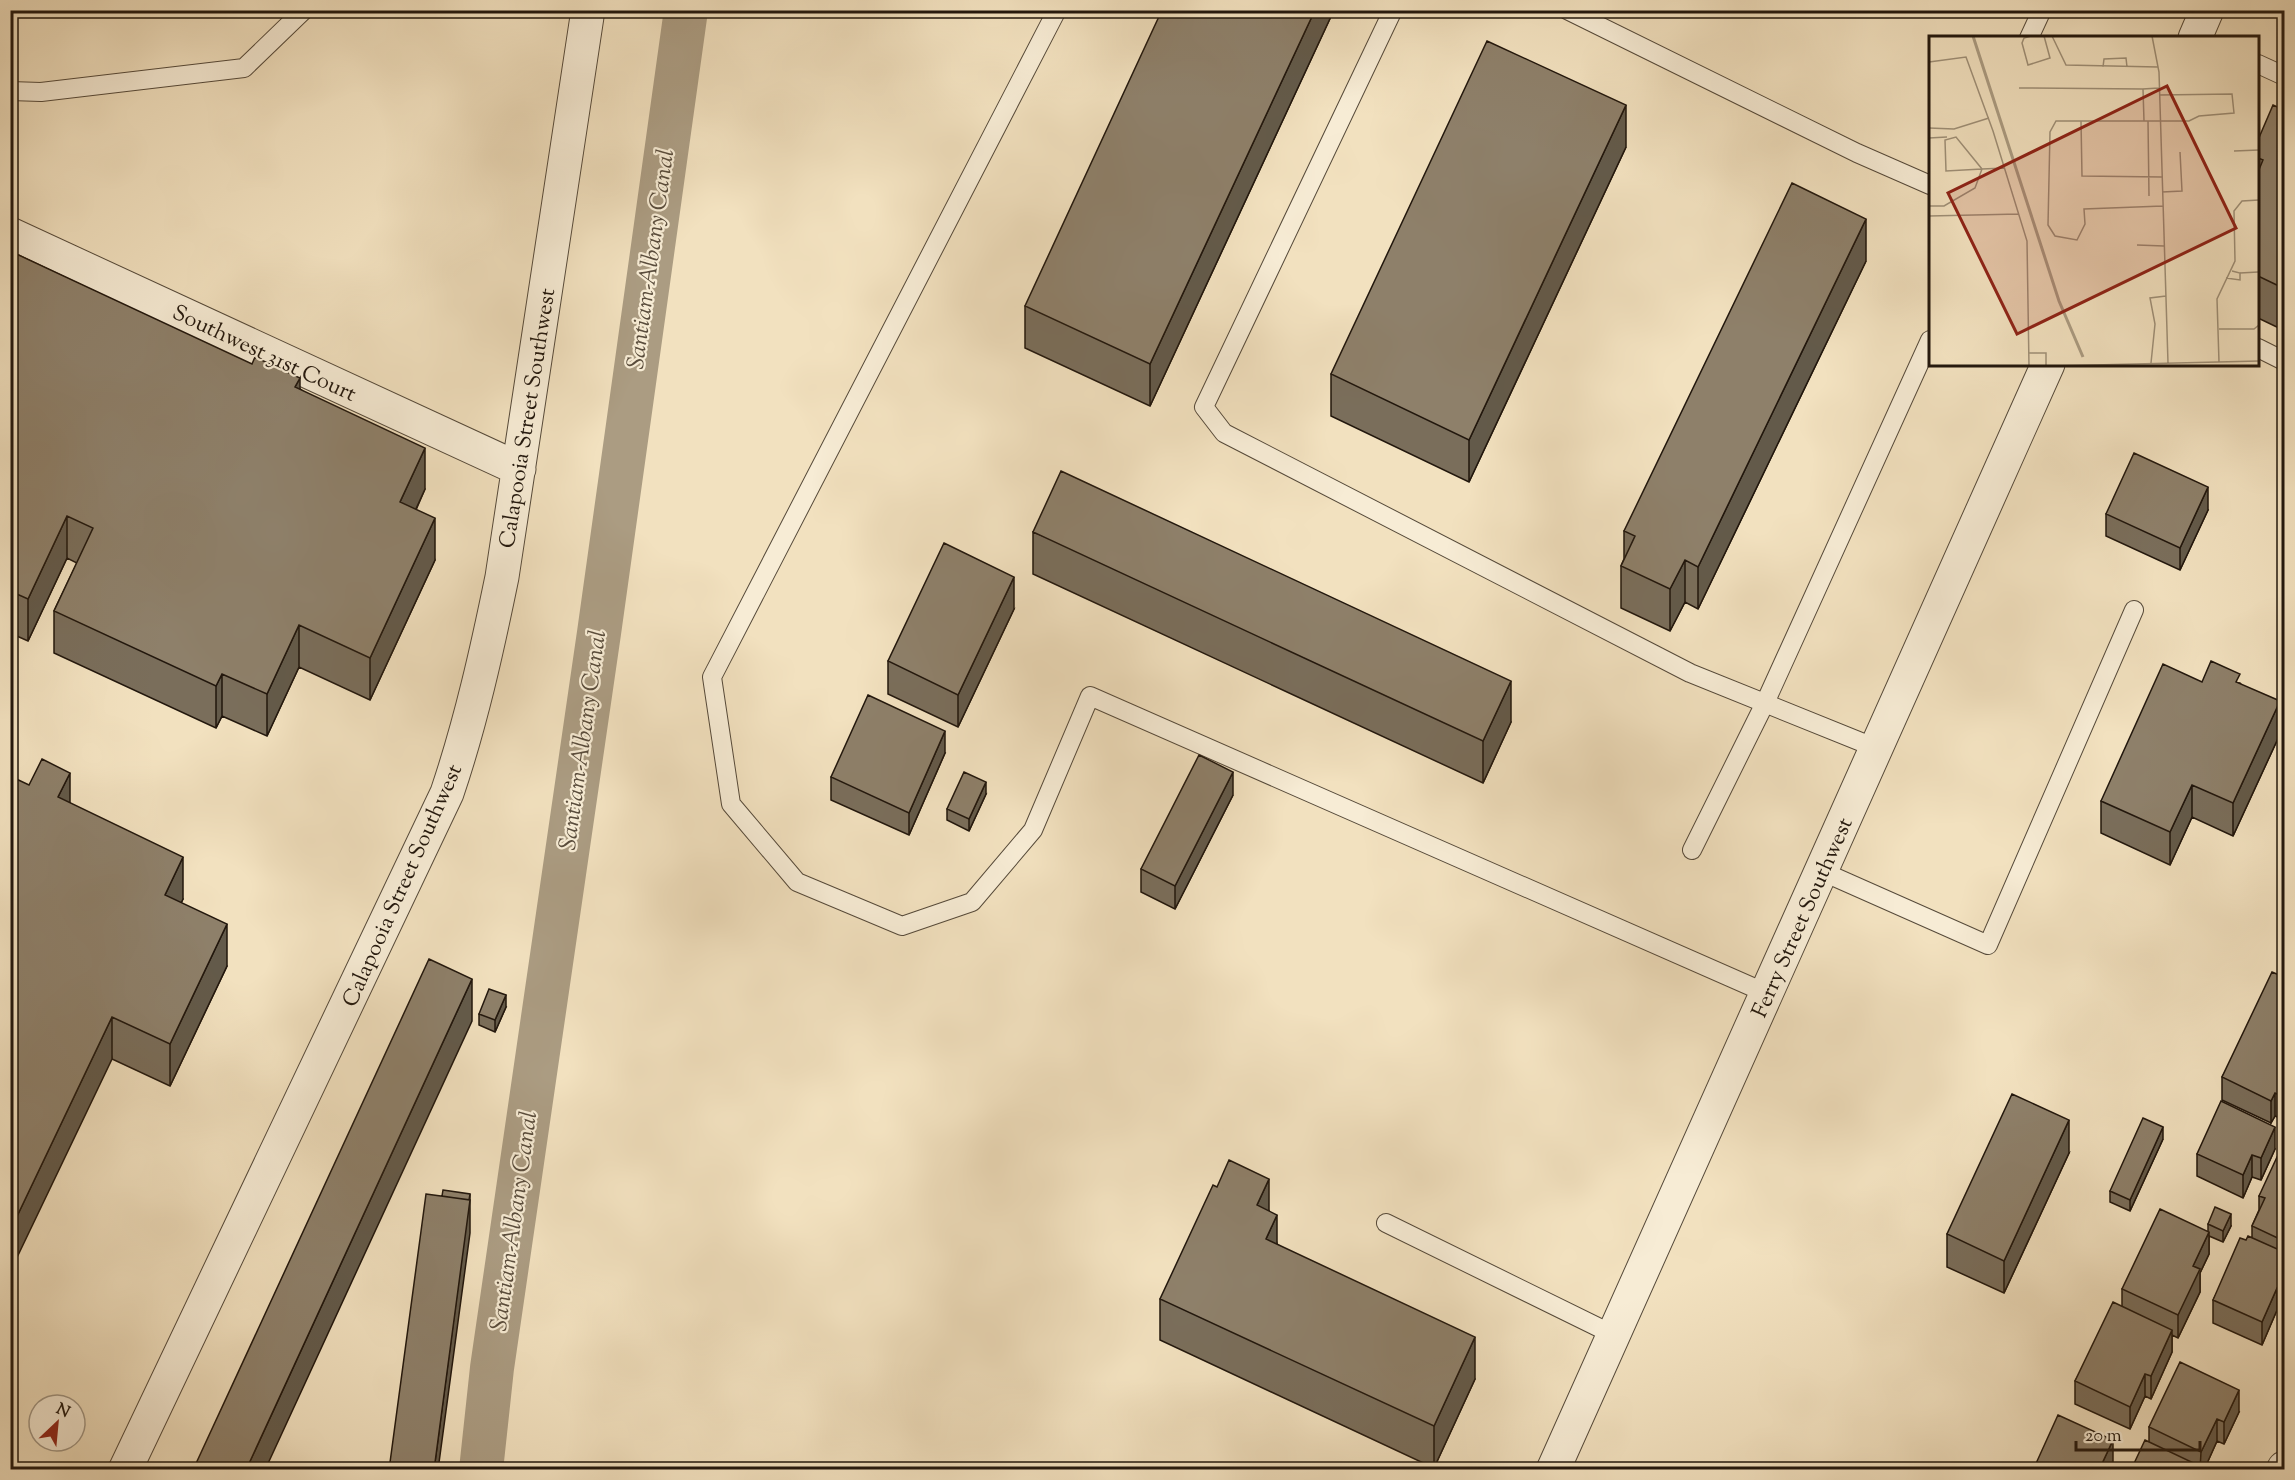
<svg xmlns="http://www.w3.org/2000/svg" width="2295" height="1480" font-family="'Sorts Mill Goudy',serif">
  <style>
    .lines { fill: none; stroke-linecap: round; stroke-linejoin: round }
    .canal { stroke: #ab9c82; stroke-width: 44 }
    .service-casing { stroke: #564a3a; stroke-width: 20 }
    .minor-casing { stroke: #564a3a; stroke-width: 35 }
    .tertiary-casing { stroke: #564a3a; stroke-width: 35 }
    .service { stroke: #f7ecd5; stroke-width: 18 }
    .minor { stroke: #f7ecd5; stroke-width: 33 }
    .tertiary { stroke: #f7ecd5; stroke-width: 33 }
    .wall { fill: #7a6e5b; stroke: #22170d; stroke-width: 1.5 }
    .shaded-wall { fill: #635a4a; stroke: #22170d; stroke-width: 1.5 }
    .building { fill: #8e806a; stroke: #22170d; stroke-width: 1.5 }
    .labels { text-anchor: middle; stroke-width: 4.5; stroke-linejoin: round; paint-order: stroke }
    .street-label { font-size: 22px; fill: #22170d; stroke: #f7ecd5 }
    .water-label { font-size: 24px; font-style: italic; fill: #594c3c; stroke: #f7ecd5 }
    .inset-river { fill: none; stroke: #ab9c82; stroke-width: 3 }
    .inset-road { fill: none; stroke: #9f9078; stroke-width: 1.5 }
    .view { fill: #8f2418; fill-opacity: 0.15; stroke: #8f2418; stroke-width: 3 }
    .inset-edge { fill: none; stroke: #22170d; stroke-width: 3 }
  </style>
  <rect width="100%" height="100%" fill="#f2e1bf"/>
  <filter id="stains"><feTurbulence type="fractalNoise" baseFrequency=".00333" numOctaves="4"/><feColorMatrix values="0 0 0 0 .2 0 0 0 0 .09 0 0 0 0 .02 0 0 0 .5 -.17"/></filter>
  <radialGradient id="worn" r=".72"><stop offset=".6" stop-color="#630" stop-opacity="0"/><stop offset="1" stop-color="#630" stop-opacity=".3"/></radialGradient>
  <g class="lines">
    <path class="canal" d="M 481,1470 L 492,1368 L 599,633 L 686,10"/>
    <defs>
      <path id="service" d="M 1057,10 L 712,677 L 731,804 L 797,882 L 902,926 L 972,902 L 1033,830 L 1090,696 L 1766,993
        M 1393,10 L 1204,407 L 1224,433 L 1690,673 L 1876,748
        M 1567,10 L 1857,153 L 1930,185
        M 2029,38 L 2042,10
        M 2258,64 L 2284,76
        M 10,91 L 41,92 L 244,68 L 304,10
        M 2258,348 L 2284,361
        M 1692,850 L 1765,703 L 1930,340
        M 1821,871 L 1988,945 L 2134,610
        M 1386,1223 L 1614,1335"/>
      <path id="minor" d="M 10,234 L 519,469
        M 125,1470 L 447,793 C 471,722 487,650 502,577 L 588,10
        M 2284,1470 L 2284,1468"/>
      <path id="tertiary" d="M 2195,38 L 2207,10
        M 1553,1470 L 2048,364"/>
    </defs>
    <use href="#service" class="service-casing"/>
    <use href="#minor" class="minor-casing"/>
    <use href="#tertiary" class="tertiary-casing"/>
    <use href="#service" class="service"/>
    <use href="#minor" class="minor"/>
    <use href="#tertiary" class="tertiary"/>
  </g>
  <path class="wall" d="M 1334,10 L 1150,406 L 1025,348 L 1025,306 Z
    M 2284,110 L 2284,328 L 2283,330 L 2258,318 L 2258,140 Z
    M 1626,147 L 1469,482 L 1331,416 L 1331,374 Z
    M 10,251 L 300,389 L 425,489 L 416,510 L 435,560 L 370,700 L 299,667 L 267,736 L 222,716 L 216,728 L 54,653 L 54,611 L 77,563 L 67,558 L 28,641 L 10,633 Z
    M 1866,261 L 1698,609 L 1685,602 L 1670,631 L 1621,608 L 1621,566 L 1624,559 L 1624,531 Z
    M 2208,510 L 2180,570 L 2106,536 L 2106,514 Z
    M 1033,532 L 1511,722 L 1483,783 L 1033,574 Z
    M 1014,609 L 958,727 L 888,694 L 888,661 Z
    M 2202,682 L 2240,683 L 2280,734 L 2233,836 L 2192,817 L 2170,865 L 2101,833 L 2101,801 Z
    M 945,753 L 909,835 L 831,800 L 831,777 Z
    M 986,794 L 969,831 L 947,820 L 947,809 Z
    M 1233,795 L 1175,909 L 1141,892 L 1141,869 Z
    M 70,803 L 183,899 L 181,903 L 227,966 L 170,1086 L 112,1059 Z
    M 2284,977 L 2284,1120 L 2275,1116 L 2271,1123 L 2222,1100 L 2222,1077 Z
    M 506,1007 L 495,1032 L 479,1025 L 479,1014 Z
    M 2163,1139 L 2130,1211 L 2110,1202 L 2110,1191 Z
    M 2275,1149 L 2261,1180 L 2252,1177 L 2243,1198 L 2197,1176 L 2197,1154 Z
    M 2069,1153 L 2004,1293 L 1947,1267 L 1947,1234 Z
    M 2284,1161 L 2284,1313 L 2277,1310 L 2262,1345 L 2213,1323 L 2213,1300 L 2246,1240 L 2252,1237 L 2252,1226 L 2259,1210 L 2259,1196 Z
    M 1269,1211 L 1277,1244 L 1475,1379 L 1434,1468 L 1160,1340 L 1160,1299 Z
    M 2208,1224 L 2231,1226 L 2223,1242 L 2209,1236 L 2209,1254 L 2200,1273 L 2200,1292 L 2178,1338 L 2172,1335 L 2172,1352 L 2151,1399 L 2145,1396 L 2130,1429 L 2075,1404 L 2075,1381 L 2122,1306 L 2122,1289 L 2208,1231 Z
    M 2239,1412 L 2224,1444 L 2217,1441 L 2204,1470 L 2131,1470 L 2149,1441 L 2149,1427 Z"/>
  <path class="shaded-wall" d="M 1315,10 L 1334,10 L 1150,406 L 1150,364 Z
    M 1626,105 L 1626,147 L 1469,482 L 1469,440 Z
    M 1866,219 L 1866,261 L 1698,609 L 1698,567 Z
    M 2284,286 L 2284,328 L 2283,330 L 2283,288 Z
    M 300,378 L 300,420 L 295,387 Z
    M 425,448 L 425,489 L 400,544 L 400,502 Z
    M 2208,487 L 2208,510 L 2180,570 L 2180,548 Z
    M 67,516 L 67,558 L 28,641 L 28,599 Z
    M 435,518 L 435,560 L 370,700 L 370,658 Z
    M 1685,560 L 1685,602 L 1670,631 L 1670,589 Z
    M 1014,577 L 1014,609 L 958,727 L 958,695 Z
    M 299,625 L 299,667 L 267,736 L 267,694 Z
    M 222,674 L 222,716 L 216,728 L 216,686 Z
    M 1511,681 L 1511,722 L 1483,783 L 1483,741 Z
    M 2280,701 L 2280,734 L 2233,836 L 2233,803 Z
    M 945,731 L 945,753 L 909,835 L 909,813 Z
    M 1233,772 L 1233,795 L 1175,909 L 1175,886 Z
    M 70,773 L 70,815 L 58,797 Z
    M 986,782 L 986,794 L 969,831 L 969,819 Z
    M 2192,785 L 2192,817 L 2170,865 L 2170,832 Z
    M 183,857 L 183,899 L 165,937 L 165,895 Z
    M 227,924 L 227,966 L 170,1086 L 170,1044 Z
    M 472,979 L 472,1021 L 265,1470 L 246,1470 Z
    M 506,995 L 506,1007 L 495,1032 L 495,1020 Z
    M 112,1017 L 112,1059 L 10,1272 L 10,1231 Z
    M 2275,1093 L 2275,1116 L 2271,1123 L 2271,1101 Z
    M 2069,1120 L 2069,1153 L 2004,1293 L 2004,1261 Z
    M 2163,1127 L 2163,1139 L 2130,1211 L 2130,1200 Z
    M 2275,1127 L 2275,1149 L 2261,1180 L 2261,1158 Z
    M 2252,1155 L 2252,1177 L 2243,1198 L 2243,1175 Z
    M 1269,1179 L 1269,1221 L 1257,1205 Z
    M 470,1194 L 470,1233 L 438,1470 L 434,1470 Z
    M 2231,1214 L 2231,1226 L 2223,1242 L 2223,1231 Z
    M 1277,1215 L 1277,1257 L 1266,1239 Z
    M 2209,1232 L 2209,1254 L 2200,1273 L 2200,1292 L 2178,1338 L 2178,1315 L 2193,1266 Z
    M 2277,1288 L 2277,1310 L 2262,1345 L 2262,1322 Z
    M 2172,1330 L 2172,1352 L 2151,1399 L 2151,1376 Z
    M 1475,1337 L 1475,1379 L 1434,1468 L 1434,1426 Z
    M 2145,1374 L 2145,1396 L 2130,1429 L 2130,1407 Z
    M 2239,1390 L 2239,1412 L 2224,1444 L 2224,1422 Z
    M 2217,1419 L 2217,1441 L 2204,1470 L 2200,1470 L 2201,1452 Z
    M 2113,1440 L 2113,1462 L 2109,1470 L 2099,1470 Z"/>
  <path class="building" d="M 1162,10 L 1315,10 L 1150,364 L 1025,306 Z
    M 1487,41 L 1626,105 L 1469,440 L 1331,374 Z
    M 2273,105 L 2284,110 L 2284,286 L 2283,288 L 2258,276 L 2258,172 L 2263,160 L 2258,158 L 2258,140 Z
    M 1792,183 L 1866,219 L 1698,567 L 1685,560 L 1670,589 L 1621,566 L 1635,536 L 1624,531 Z
    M 10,251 L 252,364 L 255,357 L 300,378 L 295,387 L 425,448 L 400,502 L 435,518 L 370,658 L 299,625 L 267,694 L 222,674 L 216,686 L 54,611 L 93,528 L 67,516 L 28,599 L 10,591 Z
    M 2134,453 L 2208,487 L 2180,548 L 2106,514 Z
    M 1061,471 L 1511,681 L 1483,741 L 1033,532 Z
    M 944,543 L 1014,577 L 958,695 L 888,661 Z
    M 2211,661 L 2240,674 L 2236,682 L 2280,701 L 2233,803 L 2192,785 L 2170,832 L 2101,801 L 2163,664 L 2202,682 Z
    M 868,695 L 945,731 L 909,813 L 831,777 Z
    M 1199,755 L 1233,772 L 1175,886 L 1141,869 Z
    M 42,759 L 70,773 L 58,797 L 183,857 L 165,895 L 227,924 L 170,1044 L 112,1017 L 10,1231 L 10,776 L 29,785 Z
    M 964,772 L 986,782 L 969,819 L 947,809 Z
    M 429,959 L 472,979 L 246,1470 L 193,1470 Z
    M 2272,972 L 2284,977 L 2284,1097 L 2275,1093 L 2271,1101 L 2222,1077 Z
    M 489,989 L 506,995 L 495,1020 L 479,1014 Z
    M 2012,1094 L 2069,1120 L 2004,1261 L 1947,1234 Z
    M 2221,1101 L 2275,1127 L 2261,1158 L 2252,1155 L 2243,1175 L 2197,1154 Z
    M 2143,1118 L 2163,1127 L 2130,1200 L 2110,1191 Z
    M 2277,1157 L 2284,1161 L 2284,1241 L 2252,1226 L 2265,1198 L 2259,1196 Z
    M 1229,1160 L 1269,1179 L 1257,1205 L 1277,1215 L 1266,1239 L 1475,1337 L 1434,1426 L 1160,1299 L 1213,1185 L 1217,1187 Z
    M 443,1190 L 470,1194 L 469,1200 L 442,1196 Z
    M 426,1194 L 470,1200 L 434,1470 L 389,1470 Z
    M 2215,1207 L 2231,1214 L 2223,1231 L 2208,1224 Z
    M 2160,1209 L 2209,1232 L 2193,1266 L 2200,1269 L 2178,1315 L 2122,1289 Z
    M 2248,1236 L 2284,1252 L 2284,1291 L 2277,1288 L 2262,1322 L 2213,1300 L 2240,1238 L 2246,1240 Z
    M 2113,1302 L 2172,1330 L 2151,1376 L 2145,1374 L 2130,1407 L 2075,1381 Z
    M 2180,1362 L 2239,1390 L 2224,1422 L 2217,1419 L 2201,1452 L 2149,1427 Z
    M 2058,1415 L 2113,1440 L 2099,1470 L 2033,1470 Z
    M 2145,1440 L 2202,1467 L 2200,1470 L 2131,1470 Z"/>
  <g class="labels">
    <g class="street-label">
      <text transform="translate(265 352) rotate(25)" y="8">Southwest 31st Court</text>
      <text transform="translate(526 418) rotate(-81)" y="8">Calapooia Street Southwest</text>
      <text transform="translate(401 885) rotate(-66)" y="8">Calapooia Street Southwest</text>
      <text transform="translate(1801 917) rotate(-66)" y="8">Ferry Street Southwest</text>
    </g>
    <g class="water-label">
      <text transform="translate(650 259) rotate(-82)" y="8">Santiam-Albany Canal</text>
      <text transform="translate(582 740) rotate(-82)" y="8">Santiam-Albany Canal</text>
      <text transform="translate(513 1221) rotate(-82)" y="8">Santiam-Albany Canal</text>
    </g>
  </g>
  <g transform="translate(1929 36)">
    <rect width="330" height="330" fill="#f2e1bf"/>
    <path class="inset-river" d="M 44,0 L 130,265 L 154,321"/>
    <path class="inset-road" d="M 102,0 L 95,2 L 93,7 L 99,29 L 121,22 L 115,0M 123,0 L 137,29 L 229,31M 223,0 L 230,36 L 239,327M 330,23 L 330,46M 0,26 L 37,21 L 64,95 L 98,205 L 100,330M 174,31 L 175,23 L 197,22 L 198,31M 90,52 L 214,53M 230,59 L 303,58 L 305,77 L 270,80 L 260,85 L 127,85 L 121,96 L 119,189 L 126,200 L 148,204 L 156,188 L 155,173 L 234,170M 152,85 L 153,140 L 233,141M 215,85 L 214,53 L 230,52M 219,85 L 220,160M 0,92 L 25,93 L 60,82M 0,102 L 18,101M 305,115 L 330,114M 233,156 L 253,155 L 251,116M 0,170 L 15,170 L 46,152 L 53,133 L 27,101 L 16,104 L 17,135 L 53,133 L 76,132M 0,180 L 90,178M 208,209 L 235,210M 311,237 L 329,236M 297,242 L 311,244 L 311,237 L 303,235M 290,293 L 325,293 L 330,289M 100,317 L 117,317 L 117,330M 290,326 L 288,263 L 306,225 L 305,175 L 313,165 L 330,164M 222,327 L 226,288 L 221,262 L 237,260M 123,330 L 330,325"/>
    <path class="view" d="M 238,50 L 307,192 L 88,298 L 19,157 Z"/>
    <rect width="330" height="330" class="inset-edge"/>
  </g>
  <rect width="2295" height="1480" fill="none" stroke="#f2e1bf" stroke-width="36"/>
  <rect x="12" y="12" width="2271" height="1456" fill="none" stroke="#22170d" stroke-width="3"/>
  <rect x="18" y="18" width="2259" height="1444" fill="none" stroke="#22170d" stroke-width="1.5"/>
  <g transform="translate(57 1423) rotate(26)"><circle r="28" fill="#f7ecd5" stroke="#a29785" stroke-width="1.5"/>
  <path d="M0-4.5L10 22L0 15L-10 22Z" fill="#8f2418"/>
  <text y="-9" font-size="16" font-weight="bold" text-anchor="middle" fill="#22170d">N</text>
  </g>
  <path d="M2076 1441v9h124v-9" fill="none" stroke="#22170d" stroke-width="3"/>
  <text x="2085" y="1441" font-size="18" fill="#22170d" stroke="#f7ecd5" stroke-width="4.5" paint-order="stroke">20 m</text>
  <rect width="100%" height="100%" filter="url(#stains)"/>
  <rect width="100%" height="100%" fill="url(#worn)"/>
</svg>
